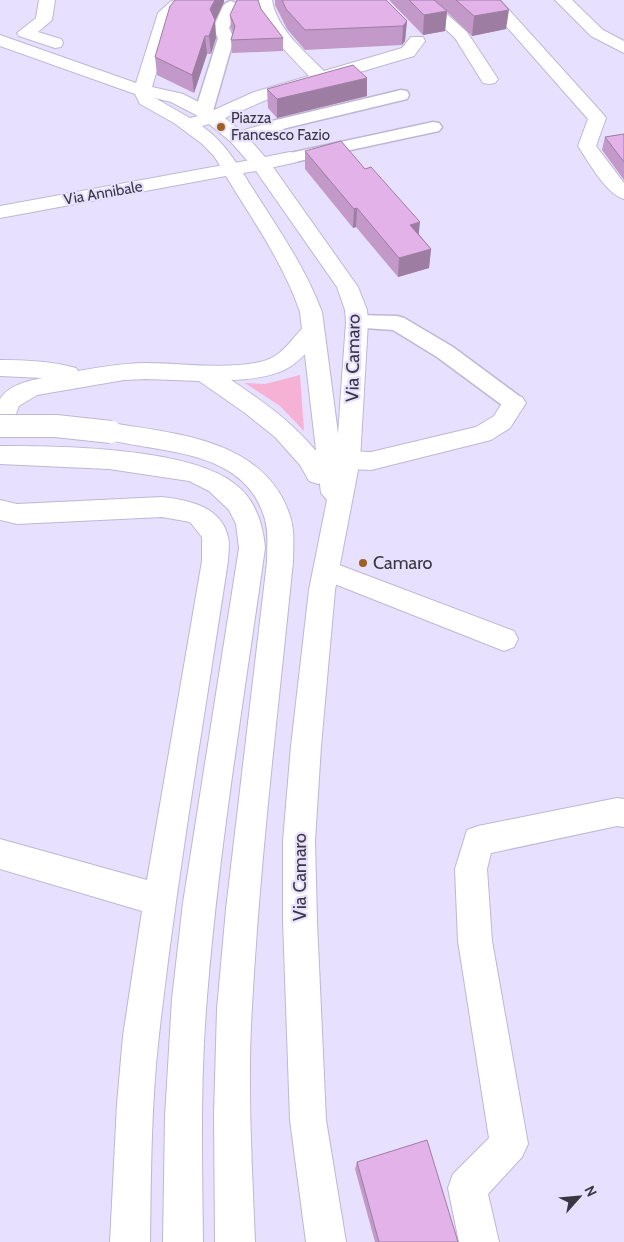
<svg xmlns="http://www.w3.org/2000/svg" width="624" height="1242" font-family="Cabin,sans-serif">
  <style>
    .green { fill: #f6b2d5 }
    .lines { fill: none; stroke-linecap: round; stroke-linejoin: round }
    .pedestrian-casing { stroke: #beb7d4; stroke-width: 3 }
    .minor-casing { stroke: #beb7d4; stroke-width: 2 }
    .tertiary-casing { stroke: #beb7d4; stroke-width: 2 }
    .motorway-casing { stroke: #beb7d4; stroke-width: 2 }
    .pedestrian { fill: #fff; fill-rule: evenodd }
    .minor { fill: #fff; fill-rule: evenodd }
    .tertiary { fill: #fff; fill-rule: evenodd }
    .motorway { fill: #fff; fill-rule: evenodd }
    .motorway-bridge-casing { stroke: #beb7d4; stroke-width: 24; stroke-linecap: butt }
    .motorway-bridge { stroke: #fff; stroke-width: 22 }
    .wall { fill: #c299c8 }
    .shaded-wall { fill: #9e7da3 }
    .building { fill: #e2b2e9; stroke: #9e7da3 }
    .poi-dot { fill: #9e6124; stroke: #e7e0fe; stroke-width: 2 }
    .labels { text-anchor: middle; stroke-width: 4.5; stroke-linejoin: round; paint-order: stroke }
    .far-poi-label { font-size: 15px; fill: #393641; stroke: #e7e0fe; text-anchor: start }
    .far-street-label { font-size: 15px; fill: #393641; stroke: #e7e0fe }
    .street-label { font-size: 18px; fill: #393641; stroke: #e7e0fe }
    .poi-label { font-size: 18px; fill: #393641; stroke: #e7e0fe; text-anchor: start }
  </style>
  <rect width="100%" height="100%" fill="#e7e0fe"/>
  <path class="green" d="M 300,375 L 304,431 L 280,406 L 245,383 L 265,384 Z"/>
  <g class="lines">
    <defs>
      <path id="pedestrian" d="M 231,1 L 236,3 L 239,6 L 229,28 L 234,38 L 213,111 L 210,115 L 198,115 L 195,111 L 218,38 L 213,28 L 223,6 L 226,3 Z
        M 401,90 L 407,91 L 409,95 L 407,99 L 278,130 L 272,129 L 269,125 L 272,121 Z
        M 433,122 L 439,123 L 442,127 L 439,131 L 290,163 L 284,162 L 281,158 L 284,154 L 290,153 Z
        M 357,315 L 397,316 L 404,318 L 453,347 L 522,398 L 525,403 L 522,408 L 514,411 L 506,408 L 437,357 L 393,330 L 350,327 L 347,322 L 350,317 Z"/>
      <path id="minor" d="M 39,0 L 55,0 L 52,20 L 38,32 L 61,39 L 63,43 L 61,47 L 55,48 L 19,36 L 17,33 L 36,18 Z
        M 175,0 L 199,0 C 194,6 181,9 173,15 L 152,87 L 183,94 L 214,110 L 254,92 L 309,76 C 290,55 260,29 256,0 L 272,0 C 276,28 305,52 324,71 L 402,48 L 411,37 L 423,37 L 425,41 L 414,56 L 266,100 L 225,118 L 241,131 L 278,120 L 284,121 L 287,125 L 284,129 L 250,140 L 265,157 L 290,152 L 297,154 L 299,158 L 297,162 L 261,170 L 254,168 L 230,141 L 209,124 L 202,126 C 219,138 230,153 241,170 L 239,174 L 232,176 L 225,174 L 214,156 L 201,143 L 174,123 L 140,104 L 135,94 L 0,46 L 0,35 L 136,83 L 158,13 L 170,2 ZM 155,98 L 171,102 L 198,116 L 190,118 Z
        M 414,0 L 431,0 L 467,32 L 498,79 L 495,83 L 489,84 L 483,83 L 455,38 Z
        M 483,0 L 500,0 L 603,114 L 606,118 L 596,146 L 624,183 L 624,199 C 606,194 588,161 578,146 L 588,119 Z
        M 555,0 L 572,0 L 603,30 L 624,41 L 624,53 L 591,36 Z
        M 313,322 L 321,324 L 324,329 C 298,370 279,378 231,380 C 262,401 291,421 315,450 L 371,452 L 476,427 L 494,416 L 506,397 L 514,395 L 522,397 L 526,403 L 510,428 L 491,440 L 371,470 L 327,468 L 330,475 L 327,481 L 318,484 L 309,481 L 300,465 L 275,437 L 245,413 L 199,381 L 146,379 L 124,380 L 37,395 L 19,406 L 8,435 L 0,437 L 0,399 C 9,385 27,381 43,378 L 0,376 L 0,360 C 25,360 52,361 76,368 L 78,371 C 101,367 124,363 146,363 C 184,363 223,370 260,362 C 290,355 295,327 313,322 Z
        M 162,497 C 188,500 221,506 228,537 C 230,544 228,554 228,561 C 204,719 177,876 159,1035 C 151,1104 151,1173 150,1242 L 110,1242 L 117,1104 L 123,1036 L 142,911 L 0,869 L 0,839 L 147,880 L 202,561 L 202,537 L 190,522 L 162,517 L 17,524 L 0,520 L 0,500 L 17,504 Z
        M 326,560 L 514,631 L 518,639 L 514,647 L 504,651 L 317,577 L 313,570 L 317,563 Z
        M 617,798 L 624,799 L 624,827 L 617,826 L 491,853 L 487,869 L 492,941 L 528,1144 L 522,1157 L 488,1194 L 499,1242 L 459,1242 L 448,1188 L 453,1174 L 489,1138 L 458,941 L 455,869 L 467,830 L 478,826 Z"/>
      <path id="tertiary" d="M 261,158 L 268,160 L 358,287 L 367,310 L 368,322 L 360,460 L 335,590 L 321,746 L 315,841 L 317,921 L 326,1120 L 346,1242 L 306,1242 L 290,1120 L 283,921 L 283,841 L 291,746 L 309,590 L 327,500 L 321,493 L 300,312 C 283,262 253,221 226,176 L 0,218 L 0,206 ZM 256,171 L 337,287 L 345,310 L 346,322 L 338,434 L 322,312 C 303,261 271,219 243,173 Z"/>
      <path id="motorway" d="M 111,423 C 179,434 265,440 290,516 C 295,531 293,547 293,562 C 278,710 260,858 252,1007 C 247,1085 252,1164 255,1242 L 215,1242 L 214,1115 L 217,1009 L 226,909 L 267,562 C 267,547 269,530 264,516 C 242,447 158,454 103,438 L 99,432 L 103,426 Z
        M 0,446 C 59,446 189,447 235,484 C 255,499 263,524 265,548 C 244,697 219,847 207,997 C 200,1078 202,1160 203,1242 L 163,1242 L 165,1117 L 172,999 L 183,903 L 239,548 L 236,524 L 229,510 L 209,491 L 189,481 L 109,469 L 0,464 Z"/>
    </defs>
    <use href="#pedestrian" class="pedestrian-casing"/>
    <use href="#minor" class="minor-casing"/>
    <use href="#tertiary" class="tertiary-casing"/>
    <use href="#motorway" class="motorway-casing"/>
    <use href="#pedestrian" class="pedestrian"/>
    <use href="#minor" class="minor"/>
    <use href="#tertiary" class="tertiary"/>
    <use href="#motorway" class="motorway"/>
    <defs>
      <path id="motorway-bridge" d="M 0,426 L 56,426 L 111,432"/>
    </defs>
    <use href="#motorway-bridge" class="motorway-bridge-casing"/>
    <use href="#motorway-bridge" class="motorway-bridge"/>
  </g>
  <path class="wall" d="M 275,0 L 386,0 L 407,21 L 405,41 L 402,45 L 305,50 L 287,29 L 275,5 Z
    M 389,0 L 500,0 L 506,29 L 472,36 L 447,12 L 445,31 L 423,35 Z
    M 224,2 L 215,21 L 216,38 L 211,54 L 207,54 L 194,93 L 157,75 L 155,57 Z
    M 261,9 L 283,38 L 283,51 L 232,53 L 231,40 L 233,32 L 231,28 L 230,15 Z
    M 267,89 L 367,96 L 277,118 L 268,108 Z
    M 624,134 L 624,180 L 602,150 L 605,137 Z
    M 305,151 L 419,234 L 431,249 L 429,268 L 398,277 L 356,227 L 353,228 L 305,169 Z
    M 357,1162 L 458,1242 L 375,1242 L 355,1169 Z"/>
  <path class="shaded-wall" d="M 215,0 L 224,0 L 224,2 L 215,21 L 216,38 L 211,54 L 209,36 L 210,9 Z
    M 509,10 L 506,29 L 472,36 L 474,16 Z
    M 447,11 L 445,31 L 423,35 L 424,15 Z
    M 407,21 L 405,41 L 402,45 L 403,26 Z
    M 205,36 L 207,54 L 194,93 L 192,75 Z
    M 367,78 L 367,96 L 277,118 L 277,99 Z
    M 357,208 L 356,227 L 353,228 L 354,209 Z
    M 420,222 L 418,241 L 410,225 Z
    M 431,249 L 429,268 L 398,277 L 399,258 Z"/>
  <path class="building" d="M 175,0 L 215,0 L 210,9 L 215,20 L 209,36 L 205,36 L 192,75 L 155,57 L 170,6 Z
    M 237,0 L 258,0 L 261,9 L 283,38 L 231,40 L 235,26 L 230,15 Z
    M 282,0 L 386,0 L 407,21 L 403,26 L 305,30 L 286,9 Z
    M 409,0 L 434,0 L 447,11 L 424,15 Z
    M 456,0 L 500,0 L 509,10 L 474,16 Z
    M 353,65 L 367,78 L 277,99 L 267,89 Z
    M 624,134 L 624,162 L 605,137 Z
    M 341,141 L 365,169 L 371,167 L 420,222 L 410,225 L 431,249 L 399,258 L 357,208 L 354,209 L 305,151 Z
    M 427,1140 L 458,1242 L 379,1242 L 357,1162 Z"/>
  <g class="poi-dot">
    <circle cx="221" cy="127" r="5"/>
    <circle cx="363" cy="563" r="5"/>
  </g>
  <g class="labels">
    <g class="far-poi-label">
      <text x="231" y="123">Piazza<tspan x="231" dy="17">Francesco Fazio</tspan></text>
    </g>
    <g class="far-street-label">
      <text transform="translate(103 193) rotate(-10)" y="5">Via Annibale</text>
    </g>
    <g class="street-label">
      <text transform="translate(353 358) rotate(-89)" y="6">Via Camaro</text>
      <text transform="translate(300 877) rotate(-90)" y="6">Via Camaro</text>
    </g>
    <g class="poi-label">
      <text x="373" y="569">Camaro</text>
    </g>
  </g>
  <g transform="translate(579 1197) rotate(63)" stroke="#e7e0fe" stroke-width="4" paint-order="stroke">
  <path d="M0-4L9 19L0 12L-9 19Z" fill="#393641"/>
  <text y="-8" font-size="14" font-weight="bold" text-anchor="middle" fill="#393641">N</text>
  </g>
</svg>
